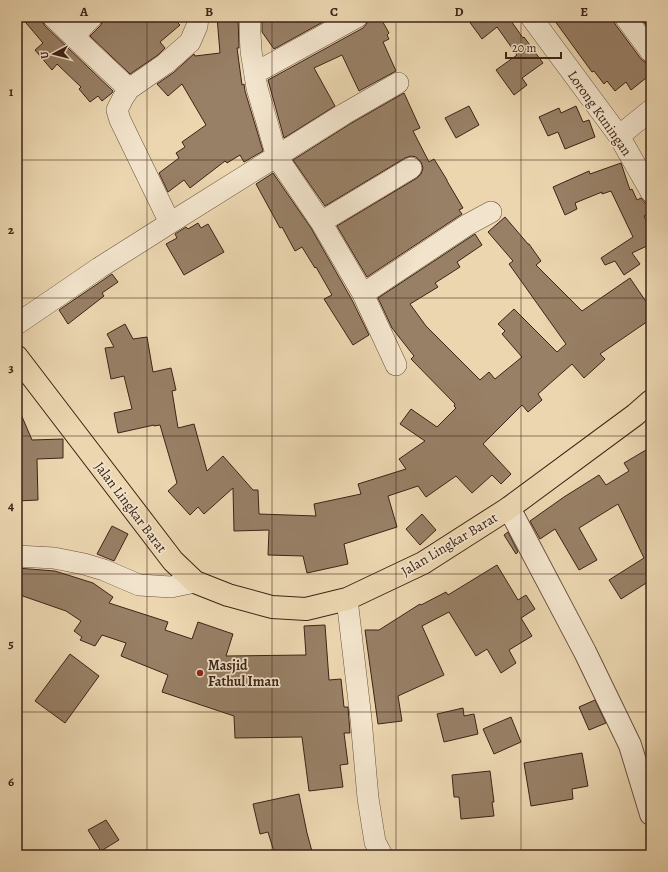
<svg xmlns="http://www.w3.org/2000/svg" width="668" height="872" font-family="Alegreya,serif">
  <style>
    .building { fill: #988066; stroke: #3e2316 }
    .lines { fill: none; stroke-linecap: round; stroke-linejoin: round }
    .minor-casing { stroke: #69503c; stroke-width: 22 }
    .tertiary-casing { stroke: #69503c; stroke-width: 24 }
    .trunk-casing { stroke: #3e2316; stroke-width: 24 }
    .minor { stroke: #f2e4cc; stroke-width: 21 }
    .tertiary { stroke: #f2e4cc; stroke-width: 22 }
    .trunk { stroke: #ebd6b0; stroke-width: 22 }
    .grid { fill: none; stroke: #3e2316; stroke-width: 1; stroke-opacity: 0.55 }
    .poi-dot { fill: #8f2418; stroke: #f2e4cc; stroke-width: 1.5 }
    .labels { text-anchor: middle; stroke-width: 3.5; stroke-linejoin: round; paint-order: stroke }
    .street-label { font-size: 14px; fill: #3e2316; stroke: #f2e4cc }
    .poi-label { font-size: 14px; font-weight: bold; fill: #3e2316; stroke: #f2e4cc; text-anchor: start }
    .neatline { fill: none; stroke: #3e2316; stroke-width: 1.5 }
    .grid-label { font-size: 13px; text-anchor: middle; font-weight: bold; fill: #3e2316 }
  </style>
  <rect width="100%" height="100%" fill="#ebd6b0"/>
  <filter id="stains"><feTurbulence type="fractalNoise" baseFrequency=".005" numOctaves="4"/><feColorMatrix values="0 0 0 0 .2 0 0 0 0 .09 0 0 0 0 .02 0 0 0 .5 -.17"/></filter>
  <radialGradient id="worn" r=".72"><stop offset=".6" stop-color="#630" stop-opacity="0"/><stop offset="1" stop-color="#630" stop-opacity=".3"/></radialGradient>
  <path class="building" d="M 21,17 L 41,17 L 42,21 L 45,26 L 113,91 L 112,93 L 102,101 L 98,96 L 90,102 L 79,89 L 81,87 L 57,64 L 52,70 L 35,50 L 43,43 Z
    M 104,17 L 172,17 L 180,25 L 160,42 L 165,48 L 158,55 L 130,74 L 90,36 L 101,25 L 103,20 Z
    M 217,17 L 238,17 L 239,48 L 237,48 L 242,85 L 244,84 L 245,91 L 263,151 L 244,162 L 240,155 L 227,163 L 225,161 L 190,188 L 184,180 L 168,192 L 159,173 L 179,158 L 176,153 L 185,147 L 182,142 L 206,125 L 182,84 L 168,96 L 157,84 L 173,73 L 194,54 L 195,56 L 220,53 Z
    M 266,17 L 332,17 L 274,49 L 262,32 L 262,20 Z
    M 369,17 L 380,17 L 389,33 L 387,35 L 389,39 L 383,42 L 396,71 L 359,91 L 342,55 L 314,68 L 335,106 L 284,138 L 268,80 L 363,28 L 367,23 Z
    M 466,17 L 510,17 L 509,18 L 523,38 L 524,37 L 543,63 L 522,78 L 527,85 L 514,95 L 496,70 L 517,55 L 497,27 L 482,39 Z
    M 552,17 L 613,17 L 615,24 L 641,59 L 646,63 L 651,64 L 651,74 L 631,90 L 626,82 L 615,91 L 607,81 L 604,84 L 594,71 L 592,72 Z
    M 640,17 L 651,17 L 651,32 Z
    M 404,93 L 420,128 L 413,131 L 429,162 L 434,159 L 447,180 L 447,181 L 463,208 L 459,210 L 462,214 L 367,277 L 337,226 L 417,178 L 421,174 L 423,168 L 421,162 L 416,157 L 411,156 L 405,158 L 325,206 L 293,160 L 350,124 Z
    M 469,106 L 479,125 L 456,138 L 445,118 Z
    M 576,106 L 583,122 L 589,120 L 595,137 L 565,149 L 558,132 L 548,136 L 539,117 L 559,108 L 561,113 Z
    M 621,163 L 630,190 L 632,189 L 637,200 L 641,198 L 645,203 L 651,204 L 651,212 L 644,216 L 651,231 L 651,244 L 632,253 L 640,264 L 624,275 L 615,261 L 605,265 L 601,258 L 633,237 L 611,191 L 602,194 L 602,192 L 575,203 L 577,209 L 565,215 L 553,187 L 589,171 L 590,174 Z
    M 273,173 L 311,228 L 352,300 L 369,335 L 353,345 L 324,299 L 332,295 L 316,267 L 315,268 L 302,247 L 295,251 L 282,227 L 280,228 L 256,184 Z
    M 505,217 L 528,244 L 529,244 L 541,261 L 536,265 L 582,311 L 630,278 L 651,309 L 651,319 L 600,354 L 605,359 L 584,378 L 572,364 L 538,394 L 542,400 L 528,412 L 522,405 L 483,444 L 511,474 L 501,484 L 492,475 L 472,493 L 456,476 L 426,497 L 418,486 L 388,496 L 397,527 L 344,544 L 348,564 L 307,573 L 303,556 L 268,555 L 269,530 L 234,531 L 233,488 L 204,514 L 198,507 L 190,515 L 168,491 L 177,483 L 160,425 L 154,426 L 154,425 L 118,433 L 114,413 L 132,409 L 124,376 L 111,379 L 105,348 L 114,347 L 107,334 L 125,324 L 133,339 L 147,337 L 153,372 L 171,368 L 176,390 L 172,391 L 178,428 L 194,424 L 207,471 L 223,456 L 253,490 L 258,490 L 259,514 L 316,516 L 314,504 L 361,494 L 358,484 L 406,469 L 399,459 L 425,441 L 400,424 L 411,409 L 437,427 L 456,408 L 454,406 L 455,404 L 411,359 L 414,356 L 392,328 L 378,298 L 475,234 L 482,245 L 457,262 L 460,267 L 435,283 L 438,287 L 410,304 L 426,326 L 480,380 L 489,372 L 495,379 L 522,357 L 502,334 L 505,331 L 498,324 L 514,309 L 557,352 L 566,344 L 509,264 L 513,261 L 488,232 Z
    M 198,223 L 201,228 L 208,224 L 224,252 L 184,275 L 166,244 L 177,238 L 175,234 L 186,227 L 188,229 Z
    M 112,274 L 118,282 L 102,293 L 104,296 L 68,324 L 59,310 Z
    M 17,405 L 32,440 L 63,439 L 63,458 L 37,459 L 38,500 L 17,501 Z
    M 651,447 L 651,580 L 621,599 L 609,580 L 644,558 L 618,504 L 579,528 L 597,560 L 579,570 L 555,529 L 540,539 L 530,521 L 564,497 L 599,475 L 606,485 L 629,471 L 624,463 Z
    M 422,514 L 436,530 L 420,545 L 406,529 Z
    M 112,526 L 128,534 L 114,561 L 97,554 Z
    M 508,532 L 518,552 L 516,554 L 504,535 Z
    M 497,565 L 518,600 L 526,595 L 535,609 L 521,618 L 532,636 L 509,650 L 516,663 L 501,673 L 487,649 L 476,656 L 449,612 L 422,626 L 444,675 L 398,696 L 402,721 L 378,724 L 365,630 L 379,630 L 420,604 L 421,605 L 446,592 L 448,595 Z
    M 17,568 L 55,571 L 93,583 L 113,597 L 109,603 L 168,622 L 165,630 L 192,639 L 198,622 L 233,634 L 226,656 L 306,655 L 304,626 L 325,625 L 329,680 L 341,679 L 344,707 L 348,707 L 350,733 L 344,733 L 348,764 L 340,765 L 343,787 L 309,791 L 302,737 L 235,738 L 234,716 L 162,692 L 168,675 L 121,656 L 126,643 L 102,635 L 95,646 L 80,640 L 82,637 L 74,631 L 81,621 L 66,611 L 17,594 Z
    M 70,654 L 99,676 L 65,723 L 35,701 Z
    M 595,700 L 606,723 L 589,730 L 579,707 Z
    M 463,708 L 464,716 L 474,714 L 478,734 L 444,742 L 437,714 Z
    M 511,717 L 521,742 L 494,754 L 483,729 Z
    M 582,753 L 588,786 L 572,789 L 573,799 L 531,806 L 524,763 Z
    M 490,771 L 494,802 L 492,802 L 494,816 L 461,819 L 459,797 L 454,797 L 452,775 Z
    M 299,794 L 307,833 L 313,855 L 275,855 L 268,832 L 260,834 L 253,804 Z
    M 106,820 L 119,840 L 101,851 L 88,830 Z"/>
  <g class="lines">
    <defs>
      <path id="minor" d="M 53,17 L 75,38
        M 92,17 L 82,27 L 75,38 L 129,89
        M 250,17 L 250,32 L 251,51 L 257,88 L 277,157 L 321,222 L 363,294 L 396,365
        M 531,17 L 619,136 L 651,192
        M 625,17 L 651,52
        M 255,73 L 357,17
        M 619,136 L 651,110
        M 321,222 L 411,168
        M 170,223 L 120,120 L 117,110 L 123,98 L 129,89 L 165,64 L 190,42 L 197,26 L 198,17
        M 363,294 L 467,225 L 491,212
        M 17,324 L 99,268 L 170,223 L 344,114 L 398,83
        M 17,556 L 54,558 L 84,564 L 104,570 L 139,585 L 171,587 L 195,582
        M 347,599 L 361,719 L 368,798 L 375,842 L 382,855"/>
      <path id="tertiary" d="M 509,508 L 585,652 L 630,745 L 651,814"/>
      <path id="trunk" d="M 17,357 L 173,561 L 195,582 L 228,595 L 272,607 L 306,609 L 347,599 L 423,563 L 509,508 L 635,415 L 651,401"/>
    </defs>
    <use href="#minor" class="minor-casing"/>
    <use href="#tertiary" class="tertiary-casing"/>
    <use href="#trunk" class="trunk-casing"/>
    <use href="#minor" class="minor"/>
    <use href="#tertiary" class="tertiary"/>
    <use href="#trunk" class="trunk"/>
  </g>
  <path class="grid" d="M 147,17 L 147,855M 272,17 L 272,855M 396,17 L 396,855M 521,17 L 521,855M 17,160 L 651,160M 17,298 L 651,298M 17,436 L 651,436M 17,574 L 651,574M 17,712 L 651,712"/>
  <circle class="poi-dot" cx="200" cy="673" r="4"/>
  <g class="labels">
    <g class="street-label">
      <text transform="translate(600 113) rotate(55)" y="5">Lorong Kuningan</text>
      <text transform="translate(131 507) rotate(53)" y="5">Jalan Lingkar Barat</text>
      <text transform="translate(449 544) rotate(-31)" y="5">Jalan Lingkar Barat</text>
    </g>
    <g class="poi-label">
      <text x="208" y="670">Masjid<tspan x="208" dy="16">Fathul Iman</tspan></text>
    </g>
  </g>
  <rect width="668" height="872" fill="none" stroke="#ebd6b0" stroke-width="44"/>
  <g transform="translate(54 54) rotate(263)" stroke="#f2e4cc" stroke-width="3" paint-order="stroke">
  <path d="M0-3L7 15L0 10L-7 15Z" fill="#3e2316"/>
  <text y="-6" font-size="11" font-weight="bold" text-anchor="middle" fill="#3e2316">U</text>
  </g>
  <path d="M506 52v6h55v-6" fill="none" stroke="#3e2316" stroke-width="2"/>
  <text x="512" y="52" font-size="12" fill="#3e2316" stroke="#f2e4cc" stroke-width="3" paint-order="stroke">20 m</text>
  <rect x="22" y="22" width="624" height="828" class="neatline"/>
  <g class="grid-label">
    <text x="84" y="16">A</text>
    <text x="209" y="16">B</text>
    <text x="334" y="16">C</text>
    <text x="459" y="16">D</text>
    <text x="584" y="16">E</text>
    <text x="11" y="96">1</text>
    <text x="11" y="234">2</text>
    <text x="11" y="372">3</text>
    <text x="11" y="510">4</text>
    <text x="11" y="648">5</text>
    <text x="11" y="786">6</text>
  </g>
  <rect width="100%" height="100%" filter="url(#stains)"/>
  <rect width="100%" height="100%" fill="url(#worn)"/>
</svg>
